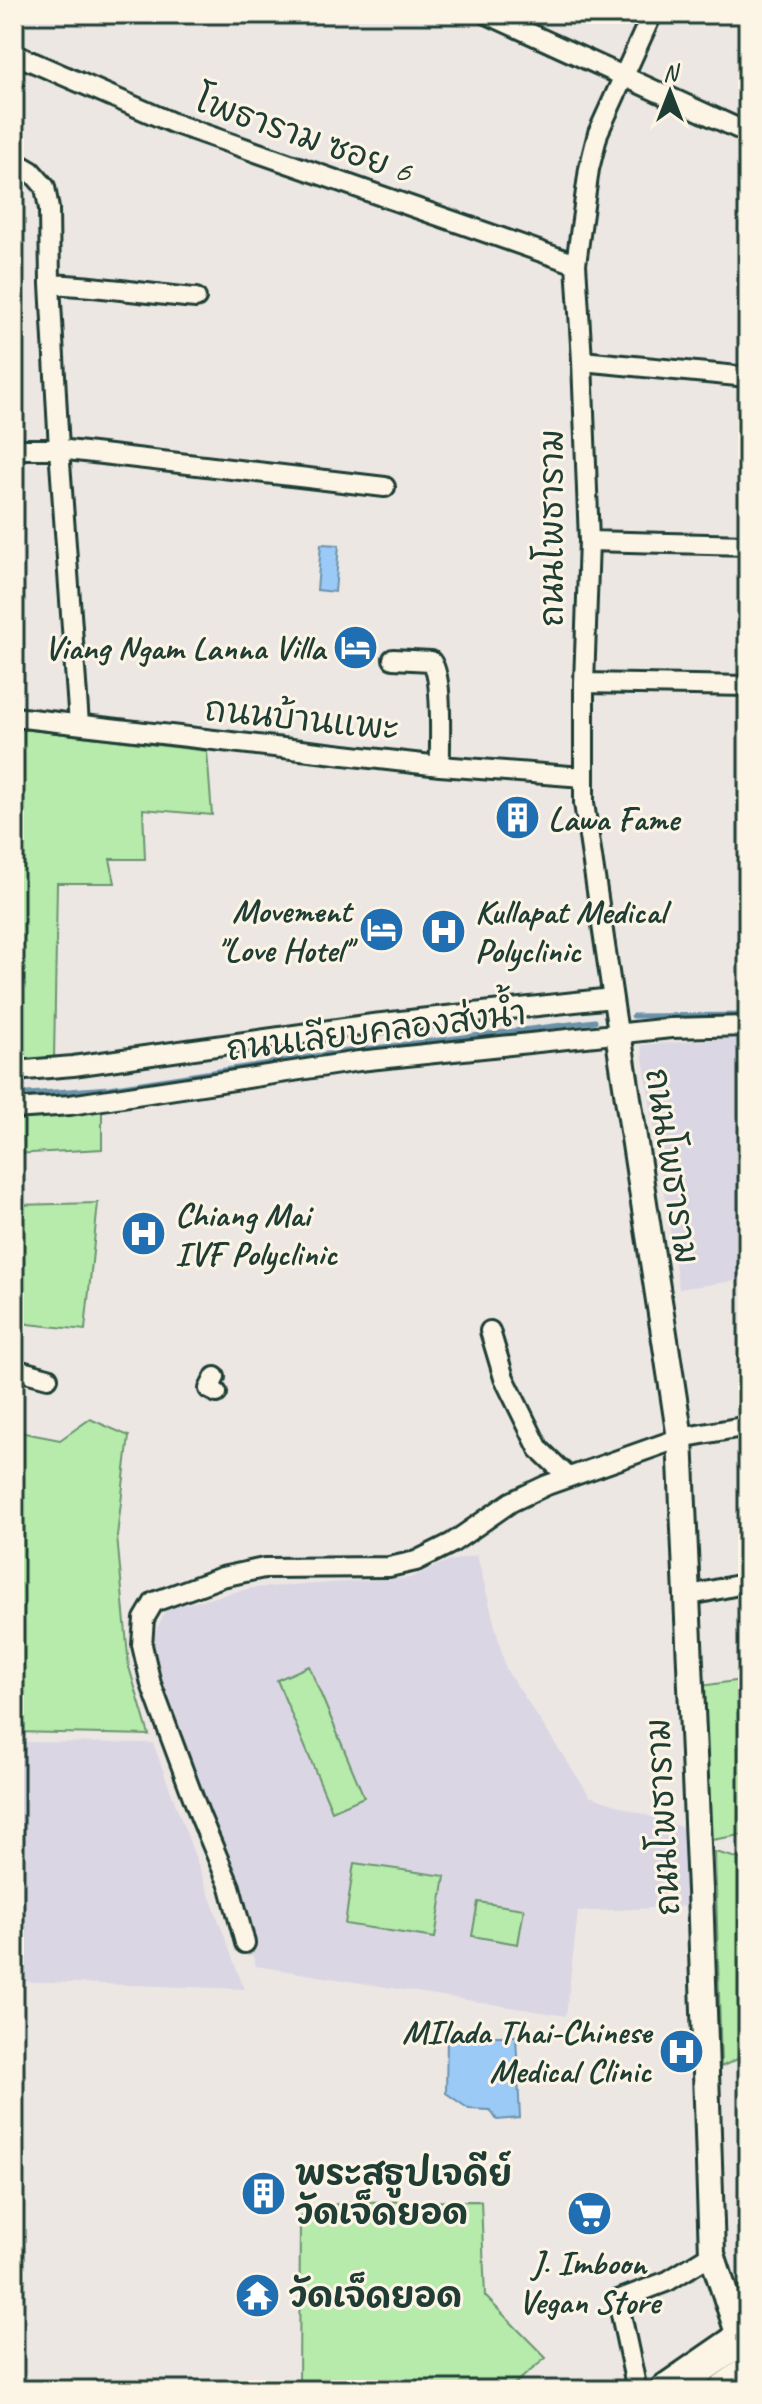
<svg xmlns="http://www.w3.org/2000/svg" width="762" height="2404" font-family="Caveat,'Playpen Sans Thai',sans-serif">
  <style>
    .built { fill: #dbd6e3 }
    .green { fill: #b7ebac; stroke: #6b9470; stroke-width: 2 }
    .water { fill: #9ccaf7; stroke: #6a92a9; stroke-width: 2 }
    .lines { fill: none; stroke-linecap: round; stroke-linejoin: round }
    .stream { stroke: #6a92a9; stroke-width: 5 }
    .minor-casing { stroke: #1f3d34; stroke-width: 24 }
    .tertiary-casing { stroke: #1f3d34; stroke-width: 30 }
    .trunk-casing { stroke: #1f3d34; stroke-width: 38 }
    .minor { stroke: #fcf5e5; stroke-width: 18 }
    .tertiary { stroke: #fcf5e5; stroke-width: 24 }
    .trunk { stroke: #fcf5e5; stroke-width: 32 }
    .labels { text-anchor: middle; stroke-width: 6; stroke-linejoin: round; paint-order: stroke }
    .street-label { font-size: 34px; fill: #1f3d34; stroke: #fcf5e5 }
    .poi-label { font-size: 34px; font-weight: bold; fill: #1f3d34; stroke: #fcf5e5; text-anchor: start }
  </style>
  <rect width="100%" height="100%" fill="#ede7e4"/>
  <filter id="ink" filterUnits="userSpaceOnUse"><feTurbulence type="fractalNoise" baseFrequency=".0125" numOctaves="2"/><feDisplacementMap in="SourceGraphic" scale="16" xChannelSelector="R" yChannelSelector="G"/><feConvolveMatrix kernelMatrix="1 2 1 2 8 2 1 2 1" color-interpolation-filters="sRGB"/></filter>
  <g filter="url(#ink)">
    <path class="built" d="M 748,1037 L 748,1279 L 679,1289 L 641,1045 Z
      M 477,1555 L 506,1669 L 590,1796 L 687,1829 L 691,1906 L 578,1912 L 566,2016 L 256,1966 L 152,1673 L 155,1633 L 166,1609 L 251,1588 L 410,1578 L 445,1562 Z
      M 14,1742 L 153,1743 L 244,1989 L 14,1981 Z"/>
    <path class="green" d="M 14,728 L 207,751 L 212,815 L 143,809 L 145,859 L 110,859 L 115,883 L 57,883 L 54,1060 L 14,1061 L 17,941 L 14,940 Z
      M 102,1111 L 102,1149 L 14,1154 L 14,1117 Z
      M 98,1203 L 85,1330 L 28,1324 L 14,1317 L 14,1205 Z
      M 90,1419 L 129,1436 L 117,1536 L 129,1667 L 149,1735 L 14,1732 L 14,1431 L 60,1440 Z
      M 309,1666 L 364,1797 L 332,1811 L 277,1680 Z
      M 748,1679 L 748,1834 L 711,1840 L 701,1686 Z
      M 715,1852 L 748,1861 L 748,2054 L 721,2067 Z
      M 354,1863 L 445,1876 L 435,1938 L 345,1924 Z
      M 478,1902 L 524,1909 L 518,1944 L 472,1936 Z
      M 481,2201 L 485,2296 L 546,2358 L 507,2390 L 299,2390 L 300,2216 L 343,2202 Z"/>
    <path class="water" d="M 321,544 L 339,545 L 335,592 L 317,590 Z
      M 447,2036 L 516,2036 L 520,2118 L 497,2120 L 490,2110 L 469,2109 L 446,2093 Z"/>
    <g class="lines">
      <path class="stream" d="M 633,1016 L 748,1015
        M 14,1095 L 109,1088 L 340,1052 L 595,1021"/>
      <defs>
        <path id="minor" d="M 487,14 L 748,133
          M 14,54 L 173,123 L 576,264
          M 14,161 L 31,171 L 45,187 L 49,209 L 50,284 L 59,449 L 79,724
          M 50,284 C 99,286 147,294 196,298
          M 582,361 L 748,377
          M 14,449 L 59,449 L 385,487
          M 589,541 L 748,545
          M 393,659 L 431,661 C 444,676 439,744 440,766
          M 584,683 L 748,686
          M 14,717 L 440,766 L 583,777
          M 618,1033 L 584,803 L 584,683 L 589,541 L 582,361 L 576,264 L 589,169 L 598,133 L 652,14
          M 14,1071 L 73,1066 L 373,1024 L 612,998
          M 14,1109 L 70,1105 L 359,1061 L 671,1028 L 748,1026
          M 490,1331 L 504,1378 L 539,1449 L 568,1477
          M 14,1369 L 48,1378
          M 215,1377 L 209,1389 L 217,1393
          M 686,1596 L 748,1583
          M 245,1943 L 230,1887 L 200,1816 L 151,1684 L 142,1645 L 144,1619 L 154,1602 L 222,1577 L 264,1568 L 389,1567 L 416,1561 L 452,1543 L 511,1502 L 547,1485 L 680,1438 L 748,1426
          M 637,2390 L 618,2300 L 668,2281 L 712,2254"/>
        <path id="tertiary" d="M 618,1033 L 680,1438 L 700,1890 L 712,2254 L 740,2339"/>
        <path id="trunk" d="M 667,2390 L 748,2334
          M 724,2390 L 748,2373"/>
      </defs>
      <use href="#minor" class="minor-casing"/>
      <use href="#tertiary" class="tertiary-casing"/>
      <use href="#trunk" class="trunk-casing"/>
      <use href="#minor" class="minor"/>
      <use href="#tertiary" class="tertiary"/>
      <use href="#trunk" class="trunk"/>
    </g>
  </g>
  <defs>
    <symbol id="hotel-disc" viewBox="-11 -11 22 22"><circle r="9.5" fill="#1f6fb2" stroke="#fcf5e5"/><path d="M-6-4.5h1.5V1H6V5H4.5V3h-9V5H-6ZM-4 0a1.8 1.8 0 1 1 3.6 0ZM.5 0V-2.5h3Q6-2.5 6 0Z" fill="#fff"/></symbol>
    <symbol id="building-disc" viewBox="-11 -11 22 22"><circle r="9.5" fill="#1f6fb2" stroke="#fcf5e5"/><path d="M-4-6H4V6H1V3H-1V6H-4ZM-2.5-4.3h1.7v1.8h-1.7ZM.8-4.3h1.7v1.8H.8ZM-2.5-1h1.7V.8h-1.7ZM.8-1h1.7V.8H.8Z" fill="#fff"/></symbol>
    <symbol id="hospital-disc" viewBox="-11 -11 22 22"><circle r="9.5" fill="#1f6fb2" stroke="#fcf5e5"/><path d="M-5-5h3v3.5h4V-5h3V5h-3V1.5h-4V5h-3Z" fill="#fff"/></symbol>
    <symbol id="supermarket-disc" viewBox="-11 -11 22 22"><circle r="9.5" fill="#1f6fb2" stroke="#fcf5e5"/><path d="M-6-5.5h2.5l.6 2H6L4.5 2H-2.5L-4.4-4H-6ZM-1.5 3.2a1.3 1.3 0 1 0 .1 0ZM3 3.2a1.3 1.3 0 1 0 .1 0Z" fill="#fff"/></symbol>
    <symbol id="temple-disc" viewBox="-11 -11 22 22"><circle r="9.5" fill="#1f6fb2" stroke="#fcf5e5"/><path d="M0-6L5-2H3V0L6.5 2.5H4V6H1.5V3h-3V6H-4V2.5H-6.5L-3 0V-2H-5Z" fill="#fff"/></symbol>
  </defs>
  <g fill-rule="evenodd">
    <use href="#hotel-disc" x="330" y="622" width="51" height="51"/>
    <use href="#building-disc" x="492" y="792" width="51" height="51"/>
    <use href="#hotel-disc" x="356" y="904" width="51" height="51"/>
    <use href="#hospital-disc" x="418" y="906" width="51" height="51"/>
    <use href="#hospital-disc" x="118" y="1208" width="51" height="51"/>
    <use href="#hospital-disc" x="656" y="2026" width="51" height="51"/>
    <use href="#building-disc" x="238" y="2168" width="51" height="51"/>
    <use href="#supermarket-disc" x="564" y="2188" width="51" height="51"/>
    <use href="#temple-disc" x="232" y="2270" width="51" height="51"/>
  </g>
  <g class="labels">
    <g class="street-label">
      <text transform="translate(304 135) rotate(19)" y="12">โพธาราม ซอย 6</text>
      <text transform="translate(551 528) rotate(-90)" y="12">ถนนโพธาราม</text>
      <text transform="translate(302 718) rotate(6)" y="12">ถนนบ้านแพะ</text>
      <text transform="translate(376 1030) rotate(-7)" y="12">ถนนเลียบคลองส่งน้ำ</text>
      <text transform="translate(673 1166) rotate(81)" y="12">ถนนโพธาราม</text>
      <text transform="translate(662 1817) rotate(-93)" y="12">ถนนโพธาราม</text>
    </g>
    <g class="poi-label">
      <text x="325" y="659" text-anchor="end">Viang Ngam Lanna Villa</text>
      <text x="548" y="830">Lawa Fame</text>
      <text x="351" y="922" text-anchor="end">Movement<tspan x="351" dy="39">"Love Hotel"</tspan></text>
      <text x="475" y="923">Kullapat Medical<tspan x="475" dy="39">Polyclinic</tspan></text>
      <text x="175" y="1226">Chiang Mai<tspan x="175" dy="39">IVF Polyclinic</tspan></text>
      <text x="651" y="2043" text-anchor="end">MIlada Thai-Chinese<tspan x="651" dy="39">Medical Clinic</tspan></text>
      <text x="295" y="2185">พระสธูปเจดีย์<tspan x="295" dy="39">วัดเจ็ดยอด</tspan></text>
      <text x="589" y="2274" text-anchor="middle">J. Imboon<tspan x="589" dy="39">Vegan Store</tspan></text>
      <text x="289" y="2307">วัดเจ็ดยอด</text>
    </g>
  </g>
  <rect width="762" height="2404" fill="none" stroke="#fcf5e5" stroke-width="48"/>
  <rect x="24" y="24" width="714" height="2356" fill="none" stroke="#1f3d34" stroke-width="3" filter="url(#ink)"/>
  <g transform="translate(670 92)" stroke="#fcf5e5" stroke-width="6" paint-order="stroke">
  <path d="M0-6L14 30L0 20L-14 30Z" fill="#1f3d34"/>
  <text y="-12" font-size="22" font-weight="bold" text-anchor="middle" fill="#1f3d34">N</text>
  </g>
</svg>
